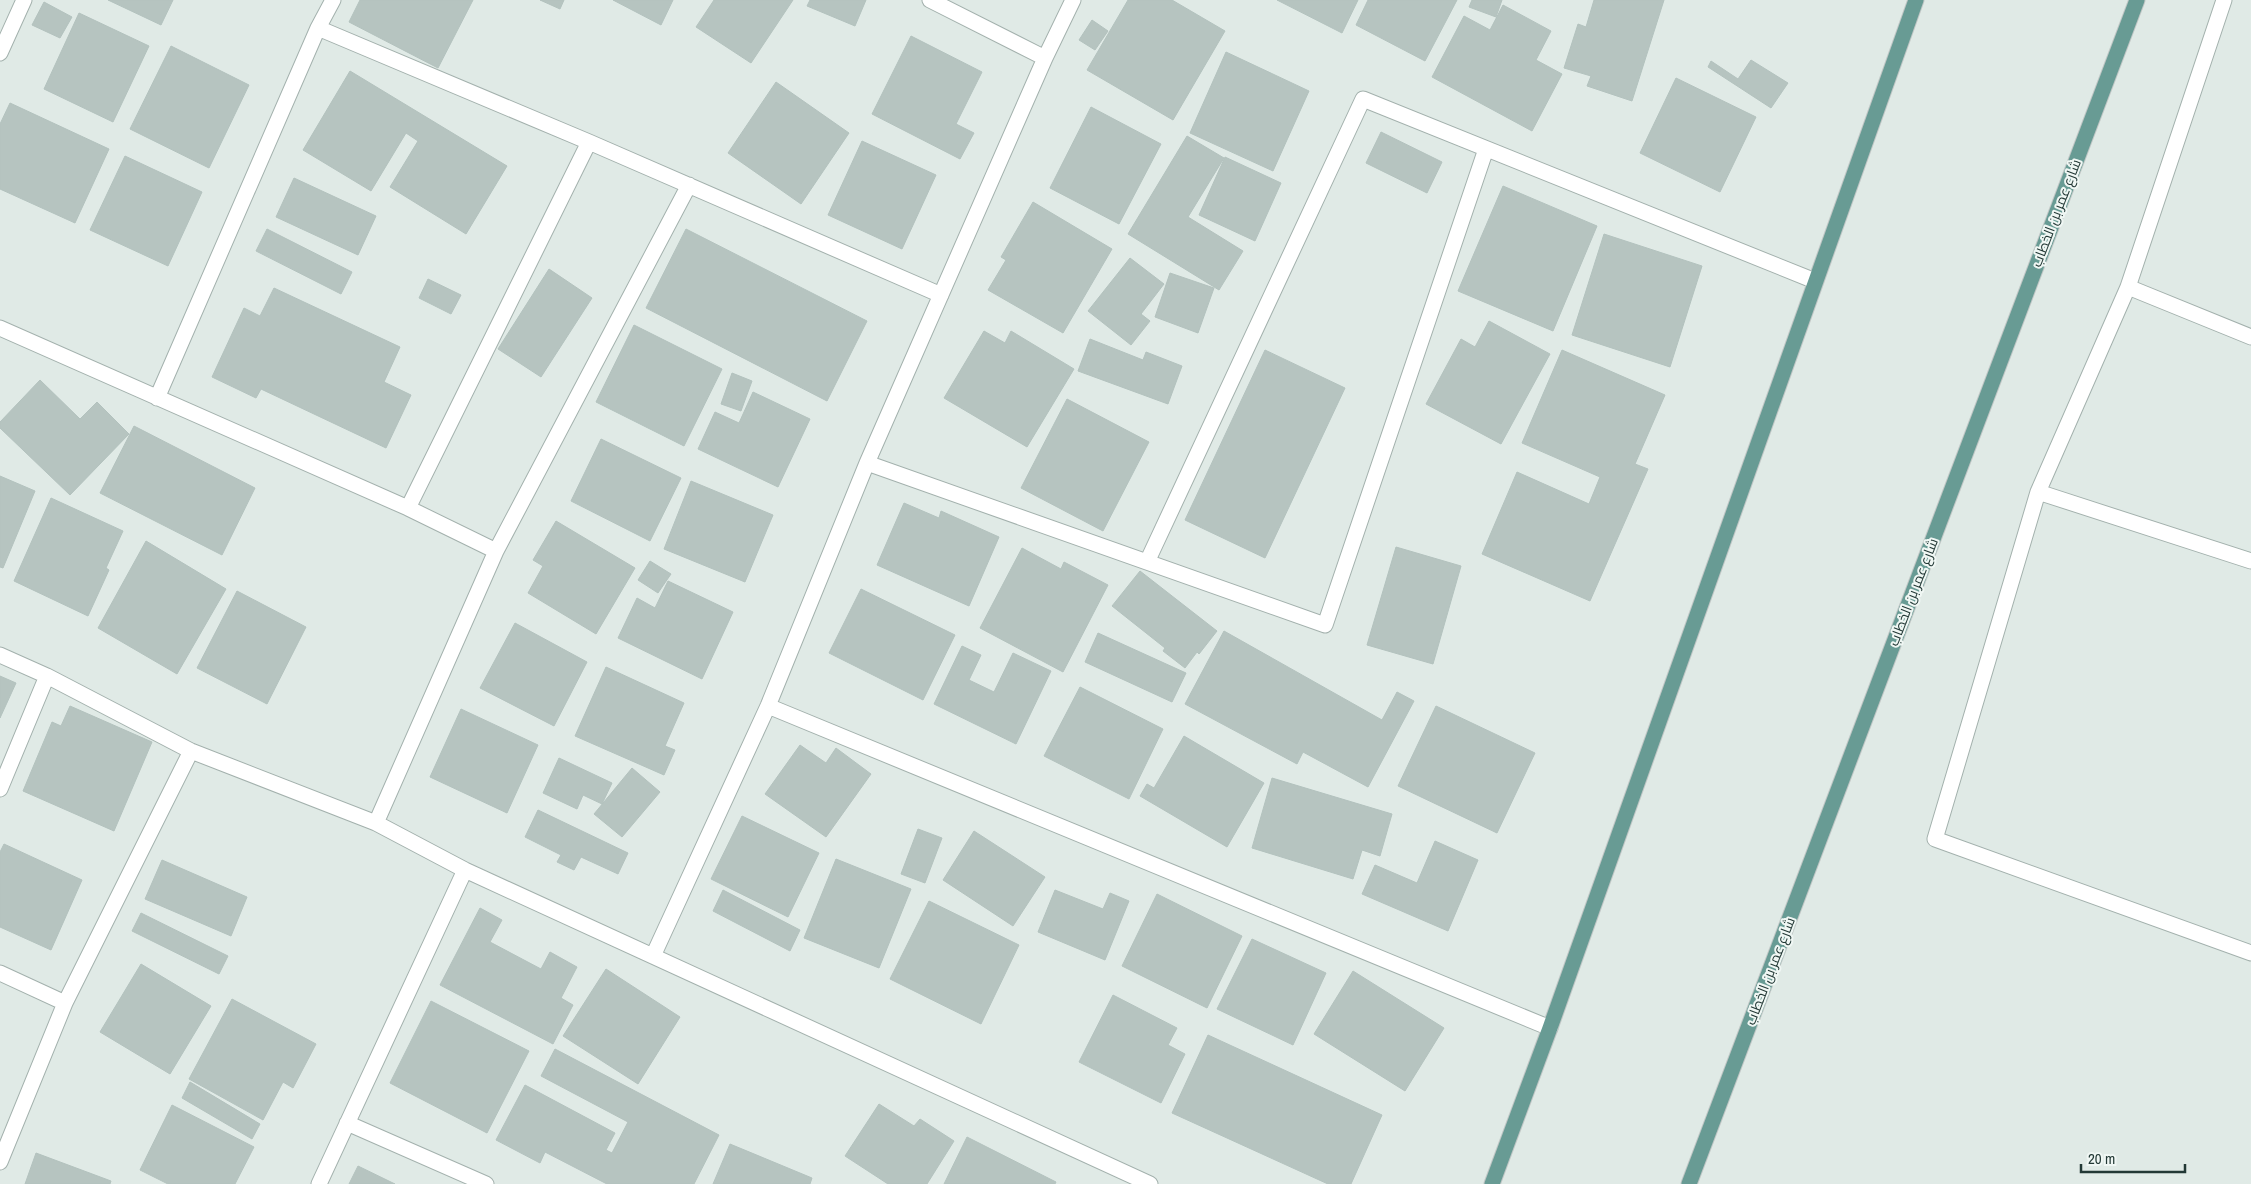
<svg xmlns="http://www.w3.org/2000/svg" width="2251" height="1184" font-family="'Archivo Narrow',Cairo,sans-serif">
  <style>
    .building { fill: #b6c4c0; stroke: #b3c2be }
    .lines { fill: none; stroke-linecap: round; stroke-linejoin: round }
    .minor-casing { stroke: #a3b1ad; stroke-width: 17 }
    .major-casing { stroke: #c1c7c6; stroke-width: 17 }
    .minor { stroke: #fff; stroke-width: 15 }
    .major { stroke: #689b94; stroke-width: 15 }
    .labels { text-anchor: middle; stroke-width: 4; stroke-linejoin: round; paint-order: stroke }
    .street-label { font-size: 14px; fill: #223835; stroke: #f0f7f4 }
  </style>
  <rect width="100%" height="100%" fill="#e0eae6"/>
  <path class="building" d="M 108,0 L 173,0 L 161,25 Z
    M 360,0 L 473,0 L 438,68 L 349,22 Z
    M 540,0 L 564,0 L 560,9 Z
    M 613,0 L 673,0 L 661,25 Z
    M 714,0 L 793,0 L 751,63 L 696,27 Z
    M 810,0 L 866,0 L 855,26 L 807,6 Z
    M 1128,0 L 1172,0 L 1225,31 L 1173,120 L 1087,70 Z
    M 1277,0 L 1358,0 L 1342,33 Z
    M 1368,0 L 1457,0 L 1425,61 L 1356,25 Z
    M 1472,0 L 1502,0 L 1496,17 L 1469,7 Z
    M 1594,0 L 1664,0 L 1632,101 L 1587,86 L 1591,76 L 1564,68 L 1578,24 L 1586,27 Z
    M 44,2 L 72,17 L 60,38 L 32,25 Z
    M 1503,5 L 1551,31 L 1536,60 L 1562,74 L 1532,131 L 1432,77 L 1464,16 L 1490,30 Z
    M 79,13 L 149,46 L 113,122 L 44,89 Z
    M 1092,20 L 1108,31 L 1095,50 L 1079,40 Z
    M 911,36 L 982,72 L 956,124 L 974,133 L 960,159 L 872,114 Z
    M 171,46 L 249,85 L 209,168 L 130,129 Z
    M 1226,52 L 1309,91 L 1273,171 L 1190,133 Z
    M 1751,60 L 1788,83 L 1771,108 L 1708,67 L 1711,61 L 1738,79 Z
    M 350,71 L 507,166 L 466,234 L 390,187 L 418,141 L 406,133 L 371,191 L 303,150 Z
    M 1676,78 L 1756,117 L 1720,192 L 1640,153 Z
    M 776,82 L 849,133 L 801,204 L 728,153 Z
    M 10,103 L 109,149 L 75,223 L 0,189 L 0,124 Z
    M 1091,107 L 1161,144 L 1119,224 L 1050,188 Z
    M 1381,132 L 1442,162 L 1427,193 L 1366,163 Z
    M 1187,136 L 1224,158 L 1188,217 L 1243,251 L 1219,290 L 1128,234 Z
    M 862,141 L 936,175 L 902,249 L 828,215 Z
    M 125,156 L 202,192 L 168,266 L 90,230 Z
    M 1225,157 L 1281,183 L 1255,241 L 1199,215 Z
    M 294,178 L 376,216 L 358,255 L 276,217 Z
    M 1503,186 L 1597,226 L 1553,331 L 1458,291 Z
    M 1033,202 L 1112,249 L 1063,333 L 988,290 L 1006,260 L 1001,257 Z
    M 267,229 L 352,272 L 341,294 L 256,251 Z
    M 686,229 L 867,321 L 827,401 L 646,308 Z
    M 1604,234 L 1702,266 L 1670,367 L 1572,335 Z
    M 1130,258 L 1164,284 L 1141,314 L 1150,321 L 1131,345 L 1088,311 Z
    M 549,269 L 592,298 L 541,377 L 498,349 Z
    M 1170,273 L 1214,288 L 1198,333 L 1155,317 Z
    M 428,279 L 461,295 L 451,314 L 419,298 Z
    M 274,288 L 400,347 L 384,382 L 411,395 L 386,448 L 261,389 L 256,398 L 212,377 L 244,308 L 260,316 Z
    M 1489,321 L 1550,354 L 1501,444 L 1426,404 L 1461,339 L 1475,347 Z
    M 634,325 L 722,369 L 684,446 L 596,402 Z
    M 984,331 L 1005,343 L 1011,331 L 1074,369 L 1027,447 L 944,398 Z
    M 1090,339 L 1143,360 L 1146,352 L 1182,366 L 1168,404 L 1078,371 Z
    M 1265,350 L 1345,388 L 1265,558 L 1185,520 Z
    M 1562,350 L 1665,395 L 1635,464 L 1648,469 L 1590,601 L 1482,554 L 1517,472 L 1589,504 L 1600,477 L 1522,443 Z
    M 732,373 L 752,381 L 741,411 L 721,404 Z
    M 40,380 L 80,419 L 97,402 L 129,434 L 70,495 L 0,428 L 0,422 Z
    M 753,392 L 810,419 L 778,487 L 698,449 L 715,412 L 739,423 Z
    M 1067,399 L 1149,442 L 1103,531 L 1021,488 Z
    M 134,426 L 255,488 L 222,555 L 100,493 Z
    M 601,439 L 681,478 L 650,541 L 571,501 Z
    M 0,476 L 35,491 L 3,568 L 0,567 Z
    M 691,481 L 773,515 L 745,582 L 664,549 Z
    M 51,498 L 123,531 L 106,568 L 109,570 L 88,616 L 14,581 Z
    M 904,503 L 939,518 L 941,511 L 999,537 L 969,606 L 877,565 Z
    M 556,521 L 635,568 L 596,634 L 528,593 L 543,566 L 533,560 Z
    M 146,541 L 226,589 L 177,674 L 98,628 Z
    M 1396,547 L 1461,566 L 1433,664 L 1367,645 Z
    M 1022,548 L 1061,569 L 1064,562 L 1108,585 L 1063,672 L 980,628 Z
    M 650,561 L 671,574 L 658,593 L 638,580 Z
    M 1140,571 L 1217,631 L 1199,654 L 1197,652 L 1185,668 L 1163,651 L 1165,648 L 1112,606 Z
    M 668,581 L 733,612 L 702,679 L 618,638 L 637,598 L 655,608 Z
    M 861,589 L 955,635 L 923,700 L 829,653 Z
    M 237,591 L 306,627 L 267,704 L 197,668 Z
    M 515,623 L 587,662 L 554,726 L 480,688 Z
    M 1224,631 L 1382,720 L 1397,692 L 1414,701 L 1368,787 L 1303,752 L 1297,764 L 1185,704 Z
    M 1098,633 L 1186,673 L 1172,702 L 1085,662 Z
    M 962,646 L 981,655 L 969,680 L 994,692 L 1013,653 L 1051,671 L 1016,744 L 934,704 Z
    M 606,667 L 684,703 L 665,746 L 675,750 L 664,775 L 575,736 Z
    M 0,676 L 16,683 L 0,718 Z
    M 1080,687 L 1163,729 L 1129,799 L 1044,756 Z
    M 70,706 L 152,742 L 114,831 L 23,791 L 52,722 L 61,726 Z
    M 1436,706 L 1535,753 L 1497,833 L 1398,786 Z
    M 461,709 L 538,745 L 507,813 L 430,777 Z
    M 1184,736 L 1264,783 L 1227,847 L 1140,796 L 1147,784 L 1154,788 Z
    M 800,745 L 826,763 L 836,748 L 871,774 L 826,837 L 765,794 Z
    M 559,758 L 612,783 L 602,804 L 583,795 L 577,809 L 543,793 Z
    M 632,768 L 660,792 L 622,837 L 594,814 Z
    M 1272,778 L 1392,814 L 1380,856 L 1362,850 L 1353,879 L 1252,848 Z
    M 538,810 L 628,853 L 618,874 L 581,857 L 574,870 L 557,862 L 561,855 L 525,837 Z
    M 742,816 L 819,853 L 788,917 L 711,879 Z
    M 918,829 L 942,838 L 925,883 L 901,874 Z
    M 974,831 L 1045,877 L 1013,926 L 943,880 Z
    M 1435,841 L 1478,860 L 1448,931 L 1362,894 L 1375,865 L 1417,883 Z
    M 4,844 L 82,880 L 51,950 L 0,927 L 0,852 Z
    M 836,859 L 911,889 L 879,968 L 804,938 Z
    M 162,860 L 247,897 L 231,936 L 145,899 Z
    M 723,890 L 800,930 L 790,951 L 713,911 Z
    M 1055,890 L 1103,909 L 1110,893 L 1129,901 L 1105,960 L 1038,932 Z
    M 1157,894 L 1242,936 L 1207,1008 L 1122,966 Z
    M 929,901 L 1019,945 L 981,1024 L 890,979 Z
    M 480,908 L 502,920 L 490,942 L 541,969 L 550,952 L 577,967 L 561,998 L 573,1005 L 553,1044 L 440,985 Z
    M 141,913 L 228,956 L 219,974 L 132,931 Z
    M 1252,939 L 1326,973 L 1293,1045 L 1217,1009 Z
    M 141,964 L 211,1006 L 170,1074 L 100,1032 Z
    M 606,969 L 680,1017 L 638,1084 L 563,1036 Z
    M 1353,971 L 1444,1028 L 1405,1091 L 1314,1034 Z
    M 1113,995 L 1177,1028 L 1168,1045 L 1185,1054 L 1161,1103 L 1079,1062 Z
    M 232,999 L 316,1044 L 293,1088 L 283,1082 L 263,1120 L 189,1079 Z
    M 431,1001 L 529,1051 L 487,1133 L 390,1083 Z
    M 1208,1035 L 1382,1115 L 1351,1184 L 1328,1184 L 1172,1113 Z
    M 555,1049 L 719,1135 L 694,1184 L 607,1184 L 545,1152 L 540,1163 L 496,1140 L 525,1085 L 615,1133 L 606,1150 L 612,1153 L 628,1122 L 541,1076 Z
    M 190,1082 L 260,1124 L 252,1139 L 182,1098 Z
    M 879,1104 L 914,1126 L 920,1119 L 954,1141 L 927,1184 L 888,1184 L 845,1156 Z
    M 172,1105 L 254,1147 L 235,1184 L 168,1184 L 140,1170 Z
    M 967,1137 L 1056,1182 L 1055,1184 L 944,1184 Z
    M 730,1144 L 812,1178 L 810,1184 L 713,1184 Z
    M 36,1153 L 111,1181 L 110,1184 L 25,1184 Z
    M 358,1166 L 395,1184 L 349,1184 Z"/>
  <g class="lines">
    <defs>
      <path id="minor" d="M 930,0 L 1045,58
        M 2224,0 L 2128,287 L 2251,337
        M 318,28 L 589,142 L 941,295
        M 0,53 L 24,0
        M 2128,287 L 2038,492 L 1935,839 L 2251,953
        M 0,328 L 408,508 L 496,551
        M 157,398 L 318,28 L 333,0
        M 867,463 L 1325,625 L 1486,149
        M 2038,492 L 2251,561
        M 408,508 L 589,142
        M 1147,562 L 1363,99 L 1815,281
        M 0,655 L 47,676 L 191,751 L 376,823 L 465,870 L 1150,1184
        M 768,706 L 1550,1028
        M 0,789 L 47,676
        M 376,823 L 496,551 L 689,185
        M 653,956 L 768,706 L 867,463 L 1045,58 L 1073,0
        M 0,973 L 65,1003
        M 347,1123 L 486,1184
        M 0,1162 L 65,1003 L 191,751
        M 319,1184 L 465,870"/>
      <path id="major" d="M 1492,1184 L 1550,1028 L 1916,0
        M 1689,1184 L 2137,0"/>
    </defs>
    <use href="#minor" class="minor-casing"/>
    <use href="#major" class="major-casing"/>
    <use href="#minor" class="minor"/>
    <use href="#major" class="major"/>
  </g>
  <g class="labels">
    <g class="street-label">
      <text transform="translate(2056 213) rotate(-69)" y="5">شارع عمر بن الخطاب</text>
      <text transform="translate(1913 592) rotate(-69)" y="5">شارع عمر بن الخطاب</text>
      <text transform="translate(1770 971) rotate(-69)" y="5">شارع عمر بن الخطاب</text>
    </g>
  </g>
  <path d="M2081 1164v8h104v-8" fill="none" stroke="#223835" stroke-width="2.5"/>
  <text x="2088" y="1164" font-size="15" fill="#223835" stroke="#f0f7f4" stroke-width="4" paint-order="stroke">20 m</text>
</svg>
